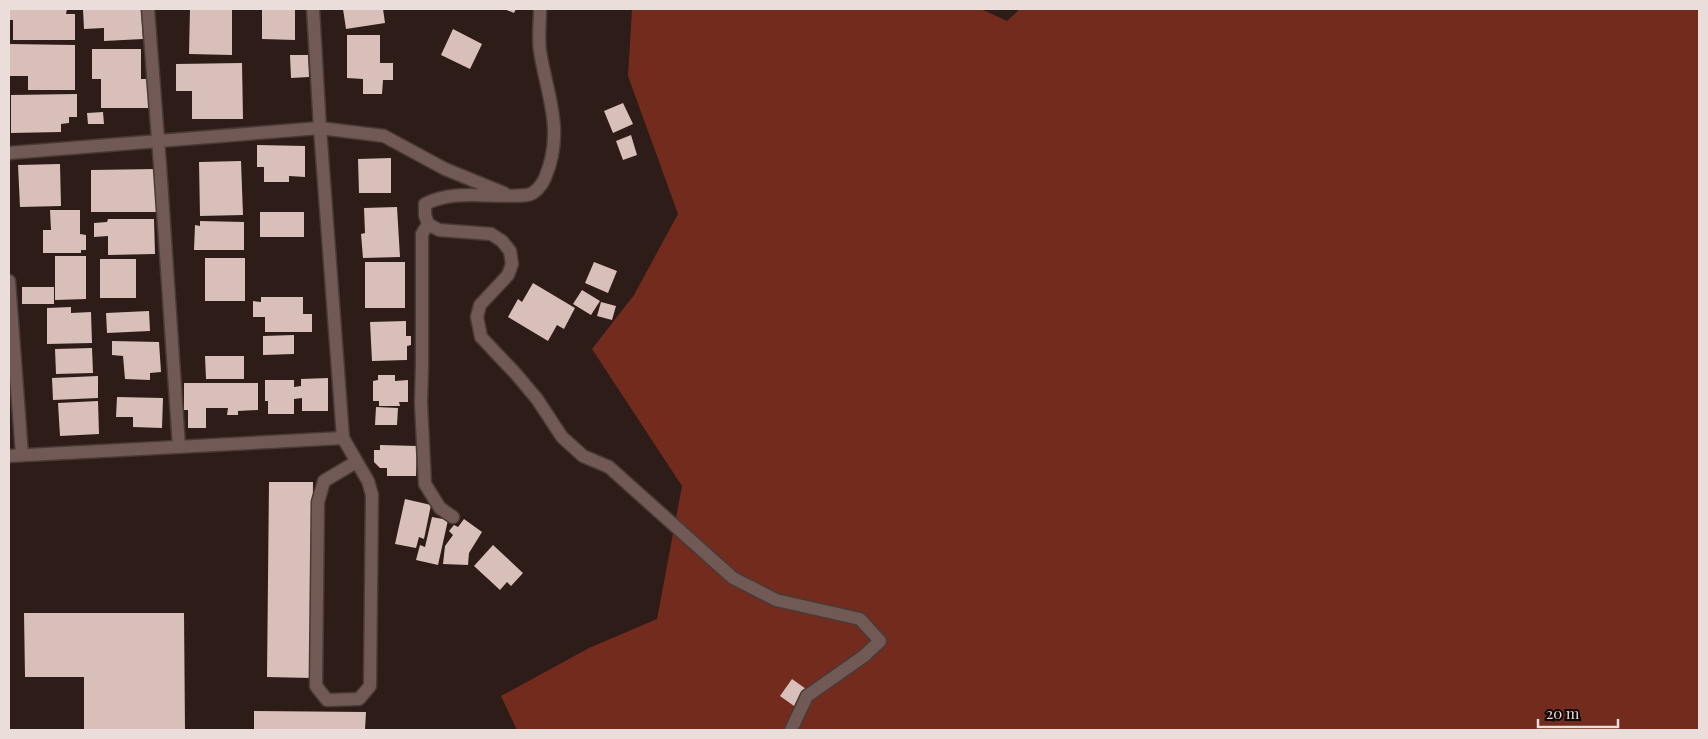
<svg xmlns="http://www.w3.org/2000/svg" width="1708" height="739" font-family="'Playfair Display',serif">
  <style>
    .forest { fill: #722b1d }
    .building { fill: #d9bfb9 }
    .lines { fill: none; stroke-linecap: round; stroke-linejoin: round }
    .minor-casing { stroke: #493a37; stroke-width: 15 }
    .minor { stroke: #715a55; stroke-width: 12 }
  </style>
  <rect width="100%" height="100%" fill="#2e1c18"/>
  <path class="forest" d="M 632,9 L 981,9 L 1007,21 L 1020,9 L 1699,9 L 1699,730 L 517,730 L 501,696 L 589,648 L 657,619 L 682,486 L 592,349 L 634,295 L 678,214 L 628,76 Z"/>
  <path class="building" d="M 9,9 L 67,9 L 66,14 L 75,14 L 75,40 L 13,40 L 13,20 L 9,20 Z
    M 83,9 L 141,9 L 143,39 L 104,41 L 104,28 L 84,29 Z
    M 190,9 L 232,9 L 232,55 L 189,54 Z
    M 262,9 L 295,9 L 295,40 L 262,39 Z
    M 343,9 L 383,9 L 385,23 L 346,29 Z
    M 504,9 L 516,9 L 514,13 Z
    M 453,29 L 482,44 L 470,69 L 441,55 Z
    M 347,35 L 380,35 L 380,63 L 393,63 L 393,80 L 383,80 L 382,94 L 363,94 L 363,79 L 347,78 Z
    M 9,44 L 75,45 L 75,90 L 28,90 L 28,76 L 9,76 Z
    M 92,49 L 141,49 L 141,79 L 148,79 L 148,108 L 101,108 L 101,79 L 92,79 Z
    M 290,55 L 308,55 L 309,77 L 291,78 Z
    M 242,63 L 243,119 L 192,119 L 192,91 L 176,91 L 176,64 Z
    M 77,94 L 77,117 L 69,117 L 69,123 L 61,124 L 61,132 L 11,133 L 11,95 Z
    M 623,103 L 633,124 L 613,133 L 604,111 Z
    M 103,112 L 104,124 L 88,124 L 87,113 Z
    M 631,135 L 637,155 L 623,160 L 616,141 Z
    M 257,145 L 305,146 L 305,177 L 289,176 L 289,182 L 264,182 L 264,167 L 257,167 Z
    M 391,158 L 391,193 L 359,193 L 358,159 Z
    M 241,161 L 243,215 L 200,216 L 199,162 Z
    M 60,164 L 61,206 L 20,207 L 18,165 Z
    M 156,169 L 157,212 L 91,212 L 91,170 Z
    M 397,207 L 400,257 L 363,258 L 361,234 L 365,233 L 364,208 Z
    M 50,210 L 80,210 L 80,234 L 86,235 L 86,250 L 81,250 L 81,253 L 43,253 L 43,230 L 51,230 Z
    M 260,212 L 304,212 L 304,237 L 260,237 Z
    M 108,219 L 154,219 L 155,254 L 108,255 L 108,236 L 94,237 L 94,223 L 107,222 Z
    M 200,221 L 244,222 L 244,250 L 194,250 L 195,225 L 200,226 Z
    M 55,256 L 86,256 L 86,299 L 55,300 Z
    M 205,258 L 245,258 L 245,301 L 205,301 Z
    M 100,259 L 136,259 L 136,298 L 100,298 Z
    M 365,262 L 405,262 L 405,308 L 365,308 Z
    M 594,262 L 617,271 L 608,293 L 585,283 Z
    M 533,283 L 575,308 L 564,329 L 557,325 L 548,341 L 508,317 L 518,299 L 522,302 Z
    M 22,287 L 54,287 L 54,304 L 22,304 Z
    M 582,290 L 600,301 L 591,315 L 573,304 Z
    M 261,297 L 303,297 L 303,314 L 312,314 L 312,332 L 265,332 L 265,317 L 253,317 L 253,301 L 261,302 Z
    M 601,302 L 616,306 L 612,320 L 597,316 Z
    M 71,307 L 71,313 L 91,312 L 92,343 L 47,344 L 47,308 Z
    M 149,311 L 150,331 L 107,333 L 106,313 Z
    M 406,321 L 406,336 L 411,336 L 411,345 L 407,346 L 407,360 L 372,361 L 370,322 Z
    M 294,335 L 294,354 L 263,355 L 263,336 Z
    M 112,341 L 159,342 L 161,372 L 150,373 L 150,380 L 125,379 L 123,356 L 112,355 Z
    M 92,348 L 93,373 L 56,374 L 55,349 Z
    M 205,356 L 244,356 L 244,379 L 206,379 Z
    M 378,375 L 395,375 L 395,381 L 408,380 L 408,402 L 399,402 L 400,406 L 379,406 L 379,401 L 373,401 L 373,381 L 378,380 Z
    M 98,376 L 98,398 L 53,400 L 52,378 Z
    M 328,378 L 328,411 L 302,411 L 302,398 L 294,399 L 294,414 L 268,414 L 268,401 L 265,401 L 265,380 L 294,380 L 294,387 L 301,386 L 301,379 Z
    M 184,383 L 258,383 L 258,410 L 238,411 L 238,415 L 227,415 L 228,408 L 206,408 L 206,428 L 188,428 L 188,410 L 184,410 Z
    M 117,397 L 163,398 L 162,428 L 133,427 L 133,417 L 116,417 Z
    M 98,401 L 99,434 L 60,436 L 58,403 Z
    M 376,407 L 398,408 L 397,425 L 375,425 Z
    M 380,445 L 417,446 L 416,476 L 387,476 L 387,468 L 380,468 L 374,462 L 374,450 L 380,450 Z
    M 269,482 L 313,482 L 311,678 L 267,677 Z
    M 405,499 L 431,505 L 424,539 L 419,537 L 416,548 L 395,544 Z
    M 432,517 L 448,520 L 438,565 L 416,560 L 420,545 L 425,547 Z
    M 464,519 L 482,532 L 469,553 L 468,565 L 443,564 L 445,546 L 453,535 L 449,531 L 454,525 L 458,527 Z
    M 493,545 L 523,573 L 511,586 L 507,582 L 500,590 L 474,566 Z
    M 24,613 L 184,613 L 185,730 L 84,730 L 84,677 L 25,677 Z
    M 792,679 L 806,689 L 794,706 L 780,696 Z
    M 254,711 L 366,712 L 365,730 L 254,730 Z"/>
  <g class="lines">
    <defs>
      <path id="minor" d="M 148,9 L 160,165 L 179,447
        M 540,9 C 540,22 538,37 540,51 C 547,96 565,131 545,178 C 542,185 535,194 527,195 C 494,199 456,188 425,204 L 425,215 L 428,224 L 439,230 L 491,234 L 502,241 L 510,251 L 512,264 L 508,275 L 480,305 L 477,317 L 481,337 L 516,374 L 537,399 L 562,437 L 583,456 L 609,467 L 733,578 L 776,600 L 860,619 L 880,641 L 864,656 L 807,696 L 791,730
        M 9,153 L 320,128 L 384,136 L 445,169 L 504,193
        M 428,224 L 422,234 L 422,365 L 421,403 L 425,484 L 440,508 L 453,517
        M 9,281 L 22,455
        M 343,438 L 368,481 L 372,495 L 370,686 L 359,699 L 327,700 L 316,686 L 318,502 L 324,481 L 356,462
        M 9,456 L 343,438 L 320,128 L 313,9"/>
    </defs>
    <use href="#minor" class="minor-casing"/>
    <use href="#minor" class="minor"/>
  </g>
  <rect width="1708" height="739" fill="none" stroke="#eaddda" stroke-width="20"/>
  <path d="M1538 719v8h80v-8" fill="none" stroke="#eaddda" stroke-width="2.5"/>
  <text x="1546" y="719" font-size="15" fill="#eaddda" stroke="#110807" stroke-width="4" paint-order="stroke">20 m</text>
</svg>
